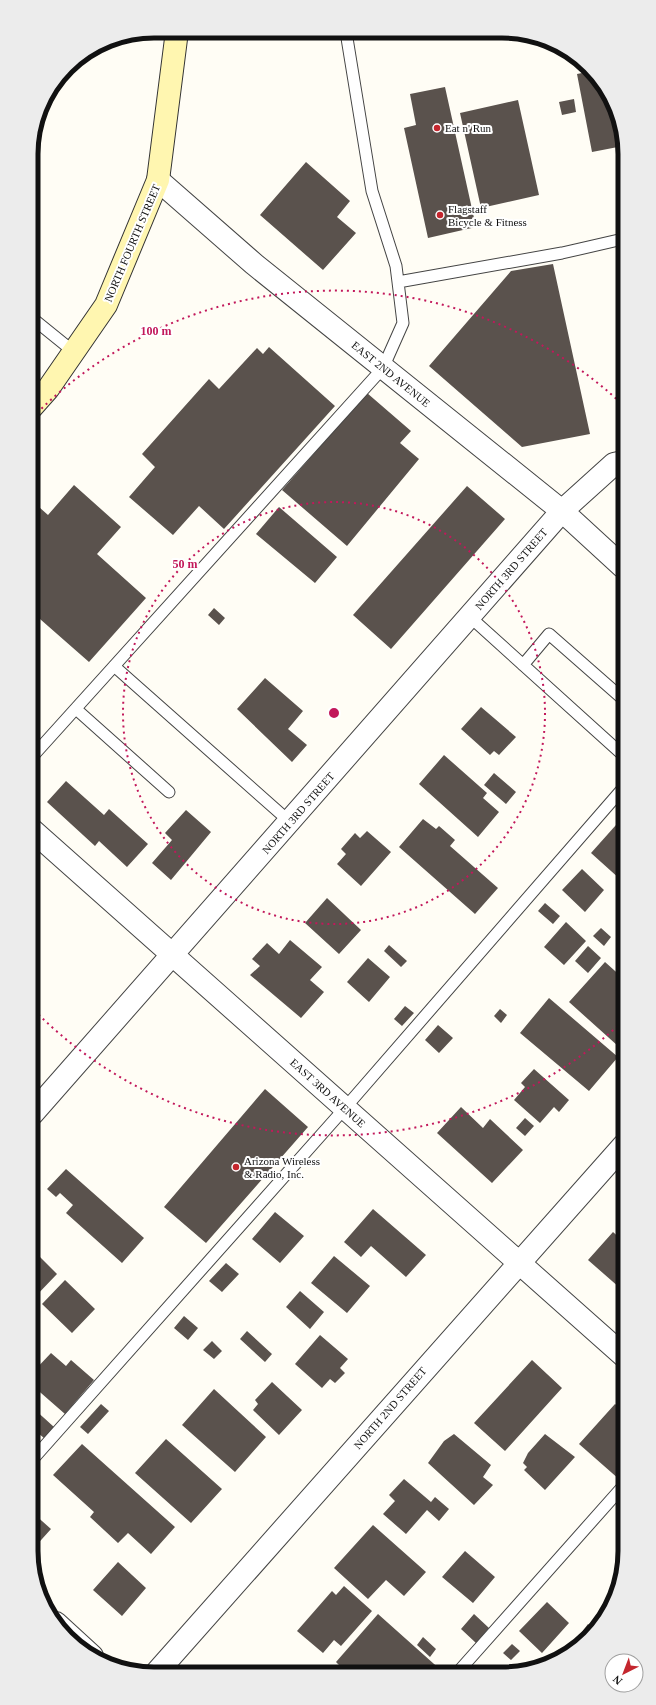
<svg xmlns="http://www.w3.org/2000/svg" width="656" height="1705" font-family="'Times New Roman',serif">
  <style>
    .building { fill: #5a524d }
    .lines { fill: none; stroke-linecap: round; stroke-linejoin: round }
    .lane-casing { stroke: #444; stroke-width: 13 }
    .street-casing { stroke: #444; stroke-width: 24 }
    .secondary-casing { stroke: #333; stroke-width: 24 }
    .lane { stroke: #fff; stroke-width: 11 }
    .street { stroke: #fff; stroke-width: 22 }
    .secondary { stroke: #fff6b0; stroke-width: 22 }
    .ring { fill: none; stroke: #c2185b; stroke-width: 2; stroke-dasharray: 2 4 }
    .poi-dot { fill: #c4262e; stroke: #fff; stroke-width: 1.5 }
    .labels { text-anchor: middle; stroke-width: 4; stroke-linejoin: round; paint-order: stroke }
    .poi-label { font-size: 11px; fill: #111; stroke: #fff; text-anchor: start }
    .street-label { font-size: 11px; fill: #111; stroke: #fff }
    .rim { fill: none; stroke: #111; stroke-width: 5 }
    .centre { fill: #c2185b; stroke: #fff; stroke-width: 2 }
    .ring-label { font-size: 12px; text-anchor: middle; font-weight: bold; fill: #c2185b; stroke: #fff; stroke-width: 4; stroke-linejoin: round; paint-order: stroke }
  </style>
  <rect width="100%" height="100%" fill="#fffdf5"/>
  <path class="building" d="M 592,71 L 609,93 L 623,130 L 623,146 L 592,152 L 577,74 Z
    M 445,87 L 476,227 L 428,238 L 404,128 L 416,125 L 410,94 Z
    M 574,99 L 576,112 L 562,115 L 559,102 Z
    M 518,100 L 539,195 L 481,208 L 460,113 Z
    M 623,159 L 623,180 L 622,181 L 618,161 Z
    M 306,162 L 350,201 L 337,217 L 356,233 L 323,270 L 260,215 Z
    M 553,264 L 590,434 L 522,447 L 429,366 L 511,271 Z
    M 269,347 L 335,406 L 224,529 L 199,506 L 173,535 L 129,497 L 155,467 L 142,454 L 209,379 L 219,389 L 257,348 L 263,354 Z
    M 367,393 L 411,431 L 400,443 L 419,459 L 347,546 L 282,490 Z
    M 74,485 L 121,527 L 97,554 L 146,598 L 89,662 L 32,612 L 32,515 L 39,507 L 48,515 Z
    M 467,486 L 505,519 L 391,649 L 353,615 Z
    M 279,507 L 337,557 L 315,583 L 256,534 Z
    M 214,608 L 225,618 L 219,625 L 208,615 Z
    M 265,678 L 303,711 L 288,729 L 307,745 L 292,762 L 237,709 Z
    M 481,707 L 516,737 L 499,755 L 494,751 L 490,755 L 461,729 Z
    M 444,755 L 487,793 L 483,798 L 499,812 L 478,837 L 419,784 Z
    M 494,773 L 516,792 L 506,804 L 484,785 Z
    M 66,781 L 104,815 L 109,809 L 148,844 L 127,867 L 99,841 L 95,846 L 47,802 Z
    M 186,810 L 211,832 L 171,880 L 152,863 L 172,840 L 165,833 Z
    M 624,816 L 624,877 L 621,880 L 591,853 Z
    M 423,819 L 436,829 L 439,826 L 455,840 L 450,846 L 498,888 L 475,914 L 399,847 Z
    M 367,831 L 391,852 L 361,886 L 337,864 L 346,854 L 341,849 L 355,833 L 360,838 Z
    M 582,869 L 604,890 L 585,912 L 562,890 Z
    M 327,898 L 361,930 L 339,954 L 305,923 Z
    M 545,903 L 560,916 L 553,924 L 538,911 Z
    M 566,922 L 586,941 L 564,965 L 544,947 Z
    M 601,928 L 611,937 L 604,946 L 593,936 Z
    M 290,940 L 322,967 L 310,980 L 324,992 L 301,1018 L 250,975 L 260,966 L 252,959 L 267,943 L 279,954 Z
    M 389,945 L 407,961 L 401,967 L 384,951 Z
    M 588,946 L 601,958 L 588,973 L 575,961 Z
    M 368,958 L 390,977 L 369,1002 L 347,982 Z
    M 605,962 L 624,979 L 624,1039 L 618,1046 L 569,1002 Z
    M 549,998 L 618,1057 L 589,1091 L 520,1033 Z
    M 405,1006 L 414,1013 L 402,1026 L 394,1019 Z
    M 500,1009 L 507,1015 L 501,1023 L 494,1016 Z
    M 438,1025 L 453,1038 L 439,1053 L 425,1040 Z
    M 534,1069 L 569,1100 L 559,1112 L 554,1107 L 540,1123 L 514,1100 L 525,1087 L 521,1083 Z
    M 265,1089 L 308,1127 L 206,1243 L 164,1207 Z
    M 461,1107 L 483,1128 L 490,1119 L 523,1150 L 492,1183 L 437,1133 Z
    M 525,1118 L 534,1126 L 525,1136 L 516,1128 Z
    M 66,1169 L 144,1238 L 122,1263 L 66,1213 L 73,1205 L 60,1193 L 56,1197 L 47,1189 Z
    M 373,1209 L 426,1255 L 406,1277 L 371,1246 L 361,1257 L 344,1242 Z
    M 275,1212 L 304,1236 L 280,1263 L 252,1239 Z
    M 613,1232 L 624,1242 L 624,1283 L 620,1288 L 588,1260 Z
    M 35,1252 L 57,1274 L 33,1299 L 33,1254 Z
    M 334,1256 L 370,1286 L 347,1313 L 311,1283 Z
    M 226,1263 L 239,1274 L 222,1292 L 209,1281 Z
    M 65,1280 L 95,1309 L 72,1333 L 42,1304 Z
    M 300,1291 L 324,1312 L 310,1329 L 286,1307 Z
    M 184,1316 L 198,1328 L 188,1340 L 174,1328 Z
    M 247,1331 L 272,1354 L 265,1362 L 240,1339 Z
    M 320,1335 L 348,1359 L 340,1368 L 345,1373 L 335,1383 L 330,1379 L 322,1388 L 295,1364 Z
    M 212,1341 L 222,1351 L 214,1359 L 203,1350 Z
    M 51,1353 L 66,1366 L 71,1360 L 94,1380 L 65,1414 L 33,1386 L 33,1372 Z
    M 532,1360 L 562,1388 L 505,1451 L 474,1423 Z
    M 272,1382 L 302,1410 L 279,1435 L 253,1410 L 258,1404 L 255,1400 Z
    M 214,1389 L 266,1437 L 235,1472 L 182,1425 Z
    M 101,1404 L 109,1411 L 88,1434 L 80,1427 Z
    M 615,1404 L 625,1412 L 625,1475 L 620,1480 L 579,1444 Z
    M 33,1408 L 54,1427 L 44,1438 L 33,1429 Z
    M 454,1434 L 491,1465 L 483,1477 L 493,1485 L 474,1505 L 428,1463 L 444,1441 Z
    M 545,1434 L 575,1457 L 545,1490 L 524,1470 L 527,1467 L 523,1463 L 528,1453 Z
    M 166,1439 L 222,1489 L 191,1523 L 135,1473 Z
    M 82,1444 L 175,1527 L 151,1554 L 128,1533 L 118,1543 L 90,1517 L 94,1512 L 53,1475 Z
    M 404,1479 L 431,1502 L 435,1497 L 449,1509 L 439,1521 L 427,1510 L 406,1534 L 383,1514 L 395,1501 L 389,1495 Z
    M 33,1513 L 51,1529 L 33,1549 Z
    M 373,1525 L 426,1572 L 404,1596 L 386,1580 L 368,1599 L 334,1568 Z
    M 465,1551 L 495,1577 L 473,1603 L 442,1577 Z
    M 118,1562 L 146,1588 L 122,1616 L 93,1590 Z
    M 344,1586 L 372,1611 L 341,1646 L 334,1640 L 323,1653 L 297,1631 L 332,1591 L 336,1595 Z
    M 547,1602 L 569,1623 L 542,1653 L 519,1631 Z
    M 378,1614 L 443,1672 L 346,1672 L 336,1662 Z
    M 474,1614 L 489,1628 L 476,1643 L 461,1629 Z
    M 588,1624 L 595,1631 L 588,1637 L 582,1632 Z
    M 423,1637 L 436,1649 L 430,1657 L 417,1645 Z
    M 512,1644 L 520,1651 L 511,1660 L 503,1653 Z"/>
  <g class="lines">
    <defs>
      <path id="lane" d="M 398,282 L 562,253 L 623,239
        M 32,318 L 74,352
        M 469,616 L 624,756
        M 523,665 L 549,634 L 623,699
        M 114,666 L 290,822
        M 76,709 L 169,792
        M 32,757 L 383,368 L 403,323 L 398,282 L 396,266 L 372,191 L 346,32
        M 33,1459 L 345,1108 L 624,787
        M 458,1672 L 625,1484"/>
      <path id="street" d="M 158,180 L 254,264 L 562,511 L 623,567
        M 32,830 L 624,1356
        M 33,1113 L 562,511 L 614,464 L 623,462
        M 56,1623 L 92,1656
        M 157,1672 L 624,1145"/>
      <path id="secondary" d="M 32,407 L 48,389 L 106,305 L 158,180 L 177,31"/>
    </defs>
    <use href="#lane" class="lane-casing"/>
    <use href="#street" class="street-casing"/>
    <use href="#secondary" class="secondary-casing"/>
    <use href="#lane" class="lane"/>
    <use href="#street" class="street"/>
    <use href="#secondary" class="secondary"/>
  </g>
  <g class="ring">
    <circle cx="334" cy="713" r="211"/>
    <path d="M622 1022A422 422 0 0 1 33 1009M33 417A422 422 0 0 1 622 404"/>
  </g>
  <g class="poi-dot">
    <circle cx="437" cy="128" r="4"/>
    <circle cx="440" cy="215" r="4"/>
    <circle cx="236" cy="1167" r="4"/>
  </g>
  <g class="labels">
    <g class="poi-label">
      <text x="445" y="132">Eat n' Run</text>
      <text x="448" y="213">Flagstaff<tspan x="448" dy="13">Bicycle &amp; Fitness</tspan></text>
      <text x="244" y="1165">Arizona Wireless<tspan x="244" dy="13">&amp; Radio, Inc.</tspan></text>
    </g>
    <g class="street-label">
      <text transform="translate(132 243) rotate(-67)" y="4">NORTH FOURTH STREET</text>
      <text transform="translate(391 374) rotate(39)" y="4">EAST 2ND AVENUE</text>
      <text transform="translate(511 569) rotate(-49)" y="4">NORTH 3RD STREET</text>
      <text transform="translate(298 813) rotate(-49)" y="4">NORTH 3RD STREET</text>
      <text transform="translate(328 1093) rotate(42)" y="4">EAST 3RD AVENUE</text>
      <text transform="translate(390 1408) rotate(-49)" y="4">NORTH 2ND STREET</text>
    </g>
  </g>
  <path d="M0 0H656V1705H0ZM154 38H502A116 116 0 0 1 618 154V1551A116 116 0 0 1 502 1667H154A116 116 0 0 1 38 1551V154A116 116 0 0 1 154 38Z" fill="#ececec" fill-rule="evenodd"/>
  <path class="rim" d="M154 38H502A116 116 0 0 1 618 154V1551A116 116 0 0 1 502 1667H154A116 116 0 0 1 38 1551V154A116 116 0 0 1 154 38Z"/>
  <circle cx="334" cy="713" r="6" class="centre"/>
  <g class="ring-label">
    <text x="156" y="335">100 m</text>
    <text x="185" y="568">50 m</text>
  </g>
  <g transform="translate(624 1673) rotate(222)"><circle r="19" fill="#ffffff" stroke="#a0a0a0"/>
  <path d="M0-3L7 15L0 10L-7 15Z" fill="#c4262e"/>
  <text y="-6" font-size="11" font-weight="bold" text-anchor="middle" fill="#111111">N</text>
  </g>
</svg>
